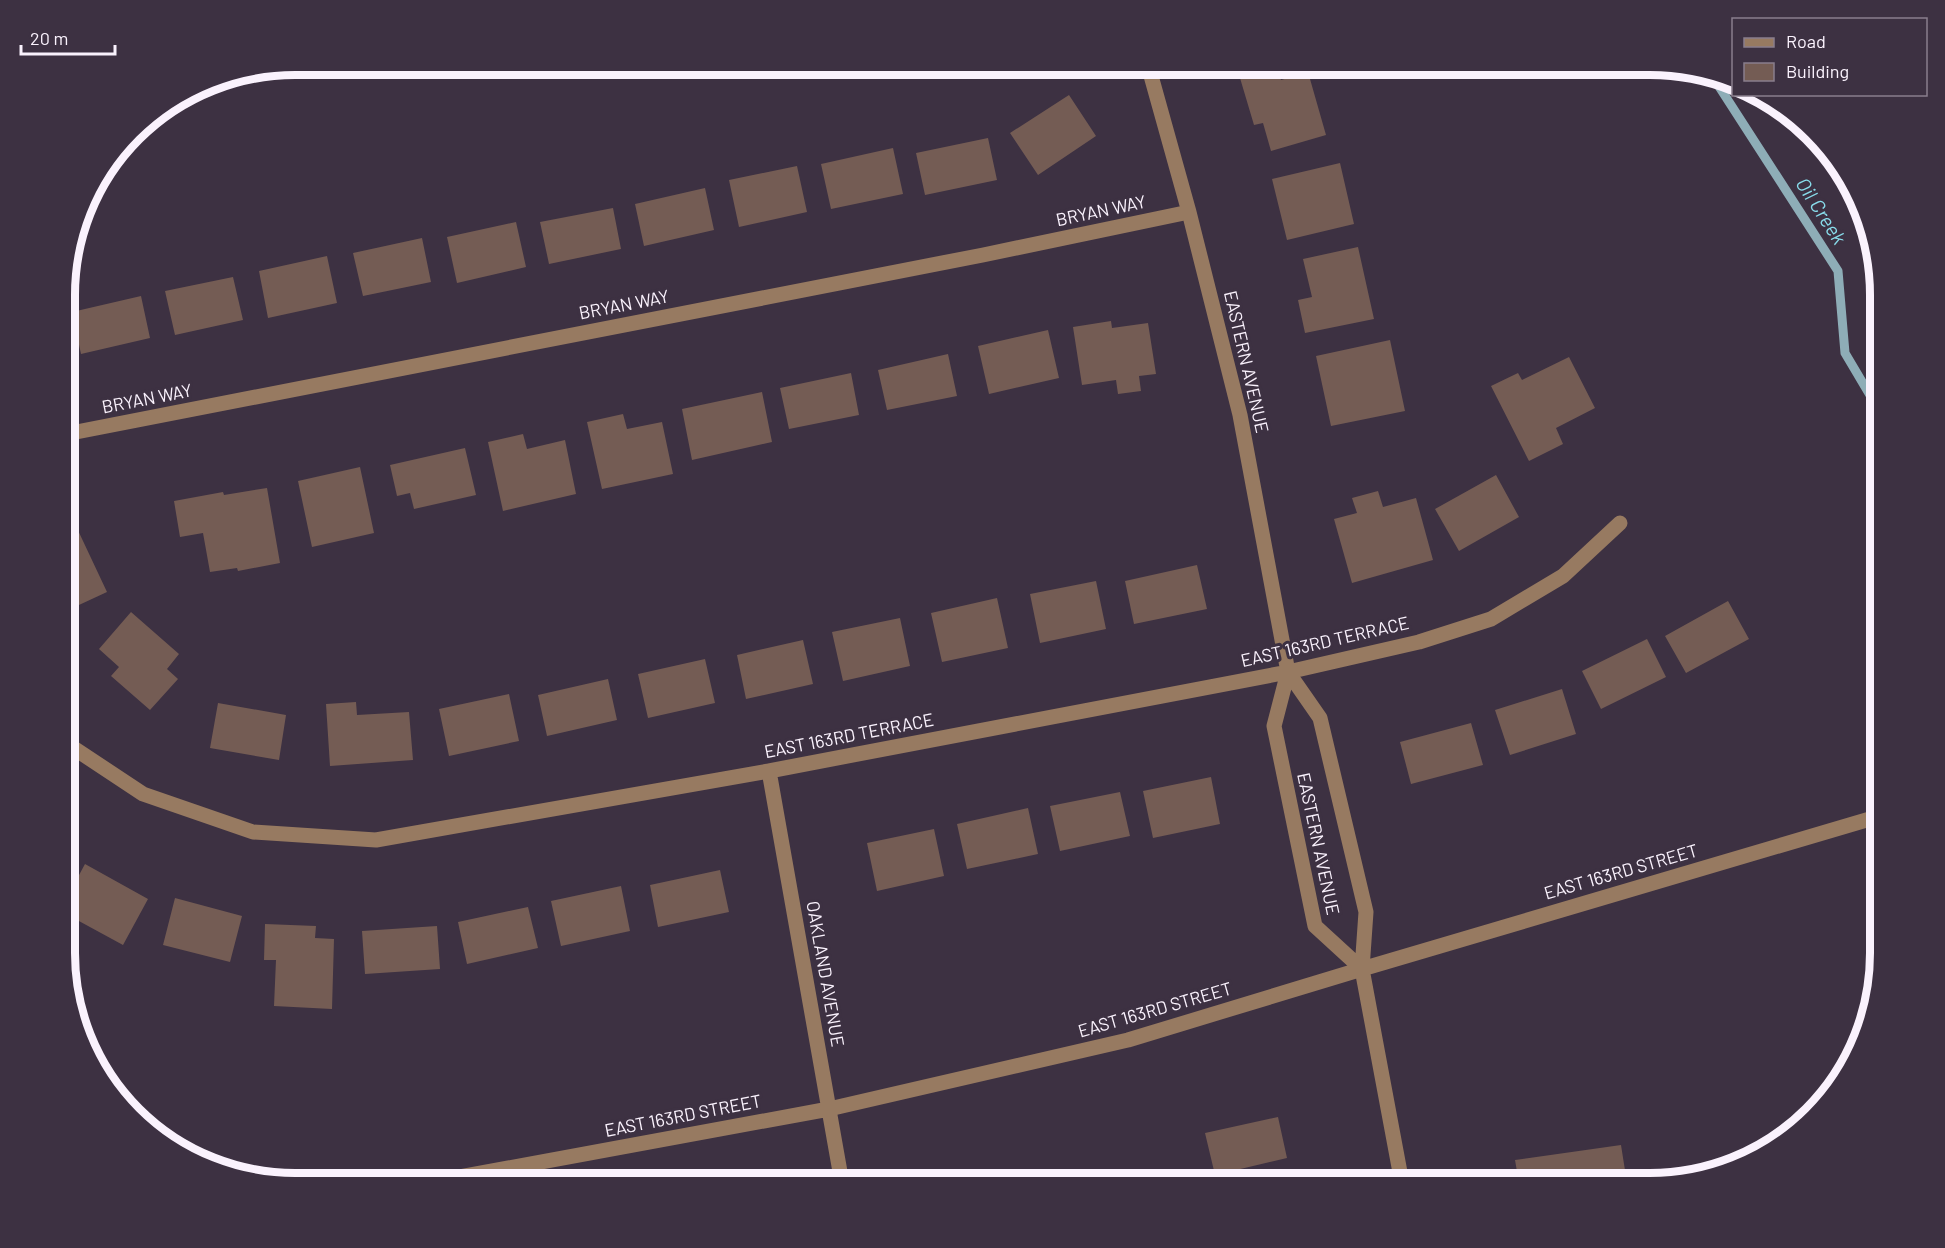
<svg xmlns="http://www.w3.org/2000/svg" width="1945" height="1248" font-family="Barlow,sans-serif">
  <style>
    .lines { fill: none; stroke-linecap: round; stroke-linejoin: round }
    .stream { stroke: #8eadb7; stroke-width: 9 }
    .building { fill: #745c54 }
    .minor { stroke: #977a61; stroke-width: 15 }
    .labels { text-anchor: middle; stroke-width: 6; stroke-linejoin: round; paint-order: stroke }
    .street-label { font-size: 18px; fill: #faf2fd; stroke: #3d3142 }
    .water-label { font-size: 20px; font-style: italic; fill: #88dcea; stroke: #3d3142 }
    .rim { fill: none; stroke: #faf2fd; stroke-width: 8 }
  </style>
  <rect width="100%" height="100%" fill="#3d3142"/>
  <g class="lines">
    <path class="stream" d="M 1711,74 L 1838,271 L 1845,353 L 1880,412"/>
  </g>
  <path class="building" d="M 1277,67 L 1281,80 L 1308,72 L 1326,135 L 1271,151 L 1263,123 L 1254,125 L 1240,78 Z
    M 1069,95 L 1096,136 L 1038,175 L 1010,133 Z
    M 988,138 L 997,180 L 925,195 L 916,153 Z
    M 893,148 L 903,194 L 831,209 L 821,164 Z
    M 1340,163 L 1354,224 L 1287,240 L 1272,179 Z
    M 797,166 L 807,212 L 739,227 L 729,180 Z
    M 705,188 L 714,230 L 644,246 L 635,204 Z
    M 613,208 L 621,249 L 549,264 L 540,222 Z
    M 516,222 L 526,267 L 457,283 L 447,237 Z
    M 422,238 L 431,282 L 363,296 L 353,253 Z
    M 1358,247 L 1374,319 L 1305,333 L 1298,300 L 1312,297 L 1303,259 Z
    M 327,256 L 337,303 L 268,318 L 259,271 Z
    M 233,277 L 243,320 L 175,335 L 165,291 Z
    M 141,296 L 150,338 L 81,354 L 72,312 Z
    M 1111,321 L 1112,328 L 1148,323 L 1156,374 L 1139,376 L 1141,391 L 1118,394 L 1116,380 L 1082,385 L 1073,327 Z
    M 1048,330 L 1059,378 L 989,394 L 978,346 Z
    M 1390,340 L 1405,411 L 1331,426 L 1316,356 Z
    M 948,354 L 957,396 L 887,410 L 878,370 Z
    M 1569,357 L 1595,408 L 1556,428 L 1563,444 L 1529,461 L 1491,386 L 1518,373 L 1522,380 Z
    M 851,373 L 859,415 L 789,429 L 780,388 Z
    M 762,392 L 772,442 L 692,460 L 682,409 Z
    M 623,414 L 627,429 L 662,422 L 673,474 L 602,489 L 587,422 Z
    M 523,434 L 527,449 L 565,440 L 576,494 L 503,511 L 488,442 Z
    M 465,448 L 476,495 L 414,509 L 410,493 L 397,496 L 390,465 Z
    M 360,467 L 374,533 L 312,547 L 298,481 Z
    M 1496,475 L 1519,517 L 1459,551 L 1435,509 Z
    M 267,488 L 280,563 L 238,571 L 237,568 L 210,572 L 203,533 L 180,537 L 174,501 L 223,492 L 224,495 Z
    M 1378,491 L 1383,507 L 1416,498 L 1433,560 L 1352,583 L 1334,519 L 1357,513 L 1352,498 Z
    M 75,524 L 107,592 L 66,611 L 66,528 Z
    M 1197,565 L 1207,609 L 1134,624 L 1125,581 Z
    M 1096,581 L 1106,629 L 1040,643 L 1030,594 Z
    M 997,598 L 1008,648 L 942,662 L 931,613 Z
    M 1728,601 L 1749,639 L 1686,673 L 1665,636 Z
    M 131,612 L 179,654 L 167,669 L 178,679 L 150,710 L 111,676 L 119,667 L 99,649 Z
    M 900,618 L 910,666 L 843,681 L 832,632 Z
    M 1647,639 L 1666,677 L 1601,709 L 1582,671 Z
    M 803,640 L 813,684 L 746,699 L 737,655 Z
    M 705,659 L 715,703 L 648,718 L 638,674 Z
    M 608,679 L 617,720 L 547,736 L 538,695 Z
    M 1562,689 L 1576,734 L 1510,755 L 1495,710 Z
    M 509,694 L 519,741 L 449,756 L 439,709 Z
    M 356,702 L 357,715 L 409,712 L 413,760 L 330,766 L 326,704 Z
    M 218,703 L 286,715 L 279,760 L 210,748 Z
    M 1471,723 L 1483,765 L 1411,784 L 1400,742 Z
    M 1211,777 L 1220,824 L 1153,838 L 1143,791 Z
    M 1120,792 L 1130,836 L 1060,851 L 1050,806 Z
    M 1028,808 L 1038,854 L 967,869 L 957,824 Z
    M 934,829 L 944,876 L 877,891 L 867,843 Z
    M 85,864 L 148,899 L 123,945 L 66,914 L 66,899 Z
    M 720,870 L 729,912 L 658,927 L 650,885 Z
    M 621,886 L 630,931 L 561,946 L 551,901 Z
    M 175,898 L 242,916 L 230,962 L 163,945 Z
    M 528,907 L 538,948 L 467,964 L 458,922 Z
    M 265,924 L 316,926 L 315,938 L 334,939 L 332,1009 L 274,1006 L 276,960 L 264,960 Z
    M 437,926 L 440,969 L 365,974 L 362,931 Z
    M 1278,1117 L 1287,1158 L 1215,1175 L 1205,1133 Z
    M 1621,1145 L 1627,1183 L 1519,1183 L 1515,1160 Z"/>
  <g class="lines">
    <path class="minor" d="M 1148,65 L 1189,212 L 1240,415 L 1288,672 L 1320,718 L 1366,912 L 1362,969 L 1402,1183
      M 66,434 L 983,255 L 1189,212
      M 1288,672 L 1274,726 L 1315,926 L 1362,969
      M 66,743 L 143,794 L 253,832 L 376,840 L 769,771 L 1288,672 L 1419,642 L 1491,619 L 1563,576 L 1620,523
      M 769,771 L 842,1183
      M 427,1183 L 829,1109 L 1128,1040 L 1362,969 L 1880,816"/>
  </g>
  <g class="labels">
    <g class="street-label">
      <text transform="translate(1101 211) rotate(-12)" y="6">BRYAN WAY</text>
      <text transform="translate(624 305) rotate(-11)" y="6">BRYAN WAY</text>
      <text transform="translate(1246 362) rotate(77)" y="6">EASTERN AVENUE</text>
      <text transform="translate(147 399) rotate(-11)" y="6">BRYAN WAY</text>
      <text transform="translate(1325 642) rotate(-13)" y="6">EAST 163RD TERRACE</text>
      <text transform="translate(849 736) rotate(-11)" y="6">EAST 163RD TERRACE</text>
      <text transform="translate(1318 844) rotate(78)" y="6">EASTERN AVENUE</text>
      <text transform="translate(1621 872) rotate(-16)" y="6">EAST 163RD STREET</text>
      <text transform="translate(825 974) rotate(80)" y="6">OAKLAND AVENUE</text>
      <text transform="translate(1155 1010) rotate(-16)" y="6">EAST 163RD STREET</text>
      <text transform="translate(683 1116) rotate(-11)" y="6">EAST 163RD STREET</text>
    </g>
    <g class="water-label">
      <text transform="translate(1821 211) rotate(57)" y="7">Oil Creek</text>
    </g>
  </g>
  <path d="M0 0H1945V1248H0ZM295 75H1650A220 220 0 0 1 1870 295V953A220 220 0 0 1 1650 1173H295A220 220 0 0 1 75 953V295A220 220 0 0 1 295 75Z" fill="#3d3142" fill-rule="evenodd"/>
  <path class="rim" d="M295 75H1650A220 220 0 0 1 1870 295V953A220 220 0 0 1 1650 1173H295A220 220 0 0 1 75 953V295A220 220 0 0 1 295 75Z"/>
  <rect x="1732" y="18" width="195" height="78" fill="#3d3142" stroke="#897e8d" stroke-width="1.5"/>
  <rect x="1744" y="38" width="30" height="9" fill="#977a61" stroke="#897e8d" stroke-width="1.5"/>
  <text x="1786" y="48" font-size="18" fill="#faf2fd">Road</text>
  <rect x="1744" y="63" width="30" height="18" fill="#745c54" stroke="#897e8d" stroke-width="1.5"/>
  <text x="1786" y="78" font-size="18" fill="#faf2fd">Building</text>
  <path d="M21 45v9h94v-9" fill="none" stroke="#faf2fd" stroke-width="3"/>
  <text x="30" y="45" font-size="18" fill="#faf2fd" stroke="#3d3142" stroke-width="4.5" paint-order="stroke">20 m</text>
</svg>
